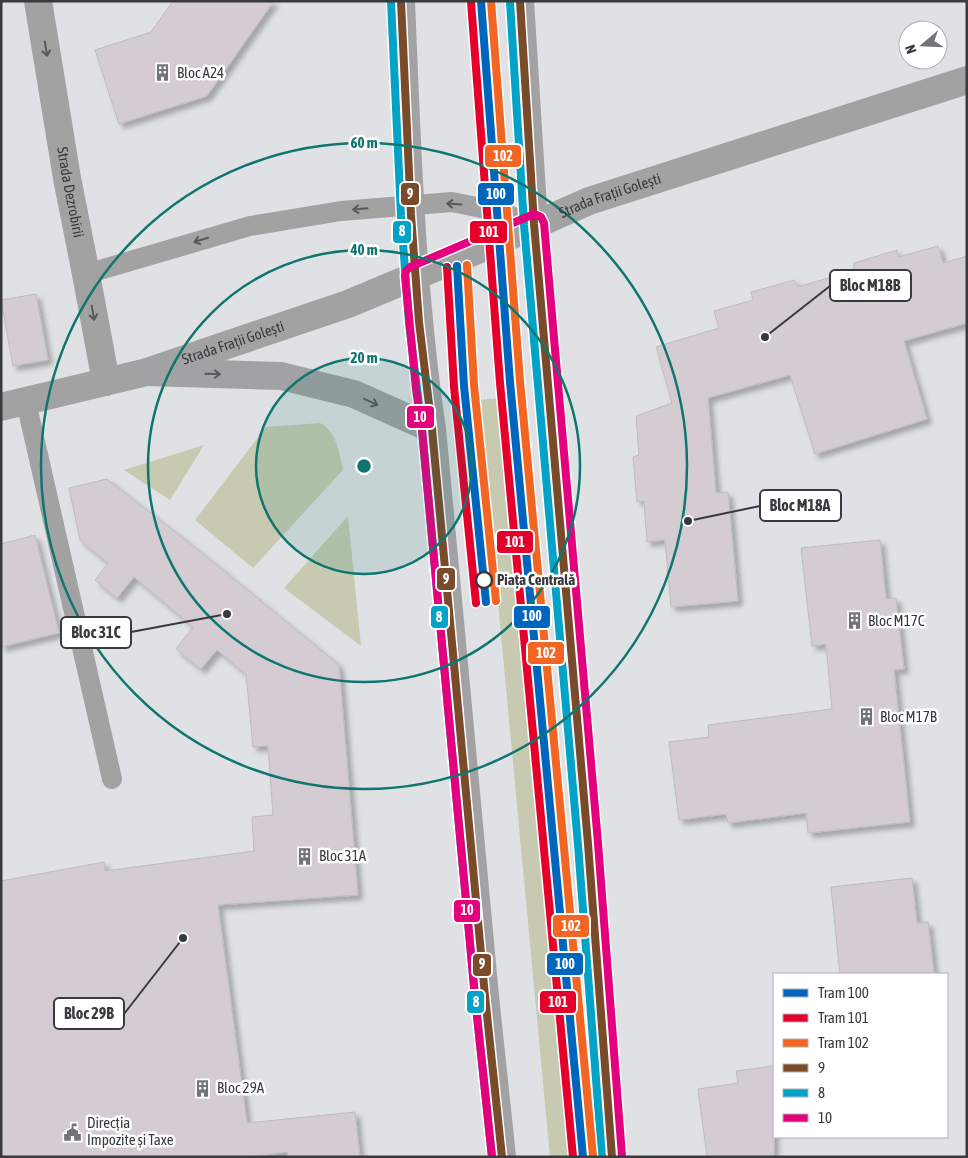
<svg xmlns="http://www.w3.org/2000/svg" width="968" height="1158" font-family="'Asap Condensed',sans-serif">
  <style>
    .green { fill: #c7cab1 }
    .building { fill: #d5cbd3; stroke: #bdbdbf; filter: url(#shadow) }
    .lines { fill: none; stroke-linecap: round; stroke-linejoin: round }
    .service { stroke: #a3a2a3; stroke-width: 20 }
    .tertiary { stroke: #a3a2a3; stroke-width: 28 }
    .secondary { stroke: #a2a1a3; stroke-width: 28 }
    .bus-1-casing { stroke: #fff; stroke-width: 11 }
    .bus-2-casing { stroke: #fff; stroke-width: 11 }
    .bus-3-casing { stroke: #fff; stroke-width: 11 }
    .bus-1 { stroke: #7a4b2a; stroke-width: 8 }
    .bus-2 { stroke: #03a3c7; stroke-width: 8 }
    .bus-3 { stroke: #e5007d; stroke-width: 8 }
    .tram-1-casing { stroke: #fff; stroke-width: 11 }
    .tram-2-casing { stroke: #fff; stroke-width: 11 }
    .tram-3-casing { stroke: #fff; stroke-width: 11 }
    .tram-1 { stroke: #0065bd; stroke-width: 8 }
    .tram-2 { stroke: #e4002b; stroke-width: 8 }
    .tram-3 { stroke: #f26522; stroke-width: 8 }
    .oneway { stroke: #59595c }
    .oneway2 { stroke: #58595c }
    .ring { fill: none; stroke: #0f766e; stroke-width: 2.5 }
    .stop-dot { fill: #fff; stroke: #393a3d; stroke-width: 2.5 }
    .labels { text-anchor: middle; stroke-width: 5; stroke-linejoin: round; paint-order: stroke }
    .poi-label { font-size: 15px; fill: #393a3d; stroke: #fff; text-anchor: start }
    .street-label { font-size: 15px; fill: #393a3d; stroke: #fff }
    .stop-label { font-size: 15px; font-weight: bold; fill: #393a3d; stroke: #fff; text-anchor: start }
    .centre { fill: #0f766e; stroke: #fff; stroke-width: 2.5 }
    .ring-label { font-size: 15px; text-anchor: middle; font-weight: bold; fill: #0f766e; stroke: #fff; stroke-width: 5; stroke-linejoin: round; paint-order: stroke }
    .leader { fill: none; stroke: #393a3d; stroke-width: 2 }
    .callout-dot { fill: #393a3d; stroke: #fff; stroke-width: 2 }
    .callout { fill: #fff; stroke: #393a3d; stroke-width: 2 }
    .callout-label { font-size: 16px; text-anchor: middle; font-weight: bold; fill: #393a3d }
    .line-badge { stroke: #fff; stroke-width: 2 }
    .badge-label { font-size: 14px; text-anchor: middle; font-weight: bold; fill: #fff }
  </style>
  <defs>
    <filter id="shadow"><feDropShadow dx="4.5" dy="4.5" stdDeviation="2.5" flood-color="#0004"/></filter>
  </defs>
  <rect width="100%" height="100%" fill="#dfe1e4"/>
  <path class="green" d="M 500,398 L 571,1157 L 550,1157 L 479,400 Z
    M 320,423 C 337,432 339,452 343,470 L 253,568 L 195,520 L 266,427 Z
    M 204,445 L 170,500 L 124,470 Z
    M 348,516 L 361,646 L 284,588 Z"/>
  <path class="building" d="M 173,1 L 274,1 L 207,96 L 119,124 L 95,50 L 151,32 Z
    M 938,246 L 943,263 L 967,256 L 967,323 L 904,341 L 927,419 L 815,454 L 790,375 L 708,398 L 716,493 L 728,492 L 738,601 L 671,607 L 665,540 L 647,542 L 644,501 L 637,502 L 633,457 L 639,455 L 636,416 L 672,403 L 656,347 L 719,328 L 714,311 L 753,300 L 751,292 L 794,280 L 798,287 L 854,270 L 854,263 L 897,250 L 898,257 Z
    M 36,294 L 48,360 L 13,366 L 1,300 Z
    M 107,479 L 202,553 L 339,665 L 358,895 L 218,905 L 247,1123 L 355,1112 L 360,1157 L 288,1157 L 287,1152 L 249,1157 L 1,1157 L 1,881 L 104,862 L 105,871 L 254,851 L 252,817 L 273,815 L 268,746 L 253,747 L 246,674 L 217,650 L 201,669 L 176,649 L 193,627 L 134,577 L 117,598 L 95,580 L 108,563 L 80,540 L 69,488 Z
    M 35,535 L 59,633 L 1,647 L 1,544 Z
    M 880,540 L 886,599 L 896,598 L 904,669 L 894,670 L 910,822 L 808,833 L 806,813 L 728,823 L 726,814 L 679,820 L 669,742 L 709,737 L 708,725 L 832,709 L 826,644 L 812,646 L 801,548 Z
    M 912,878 L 917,923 L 928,922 L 934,974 L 840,974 L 831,887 Z
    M 774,1066 L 774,1157 L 707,1157 L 698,1089 L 738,1083 L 736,1071 Z"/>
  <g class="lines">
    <path class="service" d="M 86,274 L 250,226 L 341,211 L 452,202 L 496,211 L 534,224
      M 26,402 L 112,779"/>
    <g class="tertiary">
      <path id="s1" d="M 38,1 L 67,178 L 86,274 L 106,382"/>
      <path id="s2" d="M 1,407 L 147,372 L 348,304 L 499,241 L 589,201 L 967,80"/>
    </g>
    <path class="secondary" d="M 401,1 C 407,144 411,287 432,429 L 485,996 L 502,1157
      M 520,1 L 534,224 L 588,844 L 612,1157
      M 147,372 L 281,376 L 354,394 L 432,429"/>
    <defs>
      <path id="bus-1" d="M 401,1 L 411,215 L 419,322 L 432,429 L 485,996 L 502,1157
        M 520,1 L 534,224 L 588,844 L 612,1157"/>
      <path id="bus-2" d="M 391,1 L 401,216 L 409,323 L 422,430 L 475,997 L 492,1157
        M 510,2 L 524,225 L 578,845 L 602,1157"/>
      <path id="bus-3" d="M 492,1157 L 475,997 L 422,430 L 416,389 L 405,276 L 406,271 L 410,267 L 534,214 L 541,217 L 544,223 L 598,843 L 622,1156"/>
    </defs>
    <use href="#bus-1" class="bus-1-casing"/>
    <use href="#bus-2" class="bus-2-casing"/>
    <use href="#bus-3" class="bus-3-casing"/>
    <use href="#bus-1" class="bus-1"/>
    <use href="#bus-2" class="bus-2"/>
    <use href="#bus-3" class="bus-3"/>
    <defs>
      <path id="tram-1" d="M 481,1 L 510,382 L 583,1157
        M 457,266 L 464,386 L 486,602"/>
      <path id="tram-2" d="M 471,2 L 500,383 L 573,1157
        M 447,267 L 454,387 L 476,603"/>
      <path id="tram-3" d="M 491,1 L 520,381 L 593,1156
        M 467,265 L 474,385 L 496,601"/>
    </defs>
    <use href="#tram-1" class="tram-1-casing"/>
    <use href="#tram-2" class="tram-2-casing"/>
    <use href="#tram-3" class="tram-3-casing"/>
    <use href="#tram-1" class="tram-1"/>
    <use href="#tram-2" class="tram-2"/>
    <use href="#tram-3" class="tram-3"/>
  </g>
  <defs><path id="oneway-shaft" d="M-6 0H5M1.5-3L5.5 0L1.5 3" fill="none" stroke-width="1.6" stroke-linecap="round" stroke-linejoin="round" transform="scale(1.25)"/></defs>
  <g class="oneway">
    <use href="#oneway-shaft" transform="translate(46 49) rotate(81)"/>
    <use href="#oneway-shaft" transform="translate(454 204) rotate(-176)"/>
    <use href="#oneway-shaft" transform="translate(360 209) rotate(175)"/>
    <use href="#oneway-shaft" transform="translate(201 240) rotate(163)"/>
    <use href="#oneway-shaft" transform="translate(93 313) rotate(80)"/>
  </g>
  <g class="oneway2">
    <use href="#oneway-shaft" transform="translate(213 374) rotate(1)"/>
    <use href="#oneway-shaft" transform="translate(371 402) rotate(25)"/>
  </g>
  <circle cx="364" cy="466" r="108" fill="#0f766e" fill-opacity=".12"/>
  <g class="ring">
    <circle cx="364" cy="466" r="108"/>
    <circle cx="364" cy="466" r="216"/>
    <circle cx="364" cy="466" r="323"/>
  </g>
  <defs>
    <symbol id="building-bare" viewBox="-9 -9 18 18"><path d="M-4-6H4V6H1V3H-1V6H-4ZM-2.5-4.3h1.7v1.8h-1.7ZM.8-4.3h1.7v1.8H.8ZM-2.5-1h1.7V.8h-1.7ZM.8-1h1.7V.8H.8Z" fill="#737477" stroke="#fff" stroke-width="2.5" paint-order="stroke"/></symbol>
    <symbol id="civic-bare" viewBox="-9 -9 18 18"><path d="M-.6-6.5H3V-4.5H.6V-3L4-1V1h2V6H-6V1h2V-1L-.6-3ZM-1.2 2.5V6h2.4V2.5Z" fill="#737477" stroke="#fff" stroke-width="2.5" paint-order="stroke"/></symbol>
  </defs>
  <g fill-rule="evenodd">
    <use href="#building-bare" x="150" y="60" width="25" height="25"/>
    <use href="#building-bare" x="842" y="608" width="25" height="25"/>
    <use href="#building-bare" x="854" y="704" width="25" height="25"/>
    <use href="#building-bare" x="292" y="844" width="25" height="25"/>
    <use href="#building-bare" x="190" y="1076" width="25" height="25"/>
    <use href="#civic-bare" x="60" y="1120" width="25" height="25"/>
  </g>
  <circle class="stop-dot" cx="484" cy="580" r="8"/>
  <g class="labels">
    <g class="poi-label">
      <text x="177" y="78">Bloc A24</text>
      <text x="868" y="626">Bloc M17C</text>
      <text x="880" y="722">Bloc M17B</text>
      <text x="319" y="861">Bloc 31A</text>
      <text x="217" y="1093">Bloc 29A</text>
      <text x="87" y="1128">Direcția<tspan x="87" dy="17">Impozite și Taxe</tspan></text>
    </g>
    <g class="street-label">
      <text dy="5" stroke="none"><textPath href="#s1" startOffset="194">Strada Dezrobirii</textPath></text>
      <text dy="5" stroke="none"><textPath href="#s2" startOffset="646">Strada Frații Golești</textPath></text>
      <text dy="5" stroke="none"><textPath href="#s2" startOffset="241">Strada Frații Golești</textPath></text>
    </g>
    <g class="stop-label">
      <text x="497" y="585">Piața Centrală</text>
    </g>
  </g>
  <circle cx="364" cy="466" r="8" class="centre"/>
  <g class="ring-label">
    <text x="364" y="148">60 m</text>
    <text x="364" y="255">40 m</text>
    <text x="364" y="363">20 m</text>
  </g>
  <path class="leader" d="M765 337L830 286M688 521L760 506M227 614L131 632M183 938L124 1014"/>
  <g class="callout-dot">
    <circle cx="765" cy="337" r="5"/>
    <circle cx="688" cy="521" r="5"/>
    <circle cx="227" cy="614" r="5"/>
    <circle cx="183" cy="938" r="5"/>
  </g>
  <g class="callout">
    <rect x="830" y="270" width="81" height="31" rx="5"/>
    <rect x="760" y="490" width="81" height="31" rx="5"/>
    <rect x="61" y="617" width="70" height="31" rx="5"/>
    <rect x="54" y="998" width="70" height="31" rx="5"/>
  </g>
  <g class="callout-label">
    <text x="870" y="291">Bloc M18B</text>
    <text x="800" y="511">Bloc M18A</text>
    <text x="96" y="638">Bloc 31C</text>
    <text x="89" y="1019">Bloc 29B</text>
  </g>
  <g class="line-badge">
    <rect x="484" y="144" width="38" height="24" rx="5" fill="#f26522"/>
    <rect x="477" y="182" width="38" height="24" rx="5" fill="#0065bd"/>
    <rect x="400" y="182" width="20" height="24" rx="5" fill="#7a4b2a"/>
    <rect x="392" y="220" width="20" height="24" rx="5" fill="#03a3c7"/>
    <rect x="469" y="220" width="39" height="24" rx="5" fill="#e4002b"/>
    <rect x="406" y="405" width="29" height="24" rx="5" fill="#e5007d"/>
    <rect x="496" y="530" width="38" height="24" rx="5" fill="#e4002b"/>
    <rect x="436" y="567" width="20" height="24" rx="5" fill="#7a4b2a"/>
    <rect x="513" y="605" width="38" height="24" rx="5" fill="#0065bd"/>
    <rect x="430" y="605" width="19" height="24" rx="5" fill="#03a3c7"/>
    <rect x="527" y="641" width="38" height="24" rx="5" fill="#f26522"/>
    <rect x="453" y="899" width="28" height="24" rx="5" fill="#e5007d"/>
    <rect x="552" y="914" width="38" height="24" rx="5" fill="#f26522"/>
    <rect x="546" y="952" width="38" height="24" rx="5" fill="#0065bd"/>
    <rect x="472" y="953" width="20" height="24" rx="5" fill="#7a4b2a"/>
    <rect x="466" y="990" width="19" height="24" rx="5" fill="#03a3c7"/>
    <rect x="539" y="990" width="38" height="24" rx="5" fill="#e4002b"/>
  </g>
  <g class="badge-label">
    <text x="503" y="161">102</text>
    <text x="496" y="199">100</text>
    <text x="410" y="199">9</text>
    <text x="402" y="236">8</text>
    <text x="489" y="237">101</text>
    <text x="420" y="422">10</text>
    <text x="515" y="547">101</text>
    <text x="446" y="584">9</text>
    <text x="532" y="621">100</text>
    <text x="439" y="622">8</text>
    <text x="546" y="658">102</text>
    <text x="467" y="915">10</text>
    <text x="571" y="931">102</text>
    <text x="565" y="969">100</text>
    <text x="482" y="969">9</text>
    <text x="476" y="1007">8</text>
    <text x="558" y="1007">101</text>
  </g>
  <rect width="968" height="1158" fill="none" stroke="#393a3d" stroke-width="5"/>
  <rect x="773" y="973" width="175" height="165" fill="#ffffff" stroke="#b0b0b1"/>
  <rect x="783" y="989" width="25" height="8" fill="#0065bd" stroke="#b0b0b1"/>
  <text x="818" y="998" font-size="15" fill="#393a3d">Tram 100</text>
  <rect x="783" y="1014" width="25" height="8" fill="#e4002b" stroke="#b0b0b1"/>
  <text x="818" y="1023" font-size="15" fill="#393a3d">Tram 101</text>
  <rect x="783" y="1039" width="25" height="8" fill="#f26522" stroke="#b0b0b1"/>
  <text x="818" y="1048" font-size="15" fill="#393a3d">Tram 102</text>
  <rect x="783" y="1064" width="25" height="8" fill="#7a4b2a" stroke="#b0b0b1"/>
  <text x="818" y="1073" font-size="15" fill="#393a3d">9</text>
  <rect x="783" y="1089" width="25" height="8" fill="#03a3c7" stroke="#b0b0b1"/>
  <text x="818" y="1098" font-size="15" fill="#393a3d">8</text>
  <rect x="783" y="1114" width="25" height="8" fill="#e5007d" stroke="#b0b0b1"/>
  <text x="818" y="1123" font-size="15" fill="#393a3d">10</text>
  <g transform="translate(923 45) rotate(251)"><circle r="24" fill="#ffffff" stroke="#b0b0b1"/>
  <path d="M0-4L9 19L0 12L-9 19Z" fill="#737477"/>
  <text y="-8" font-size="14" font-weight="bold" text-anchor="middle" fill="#393a3d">N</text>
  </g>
</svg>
